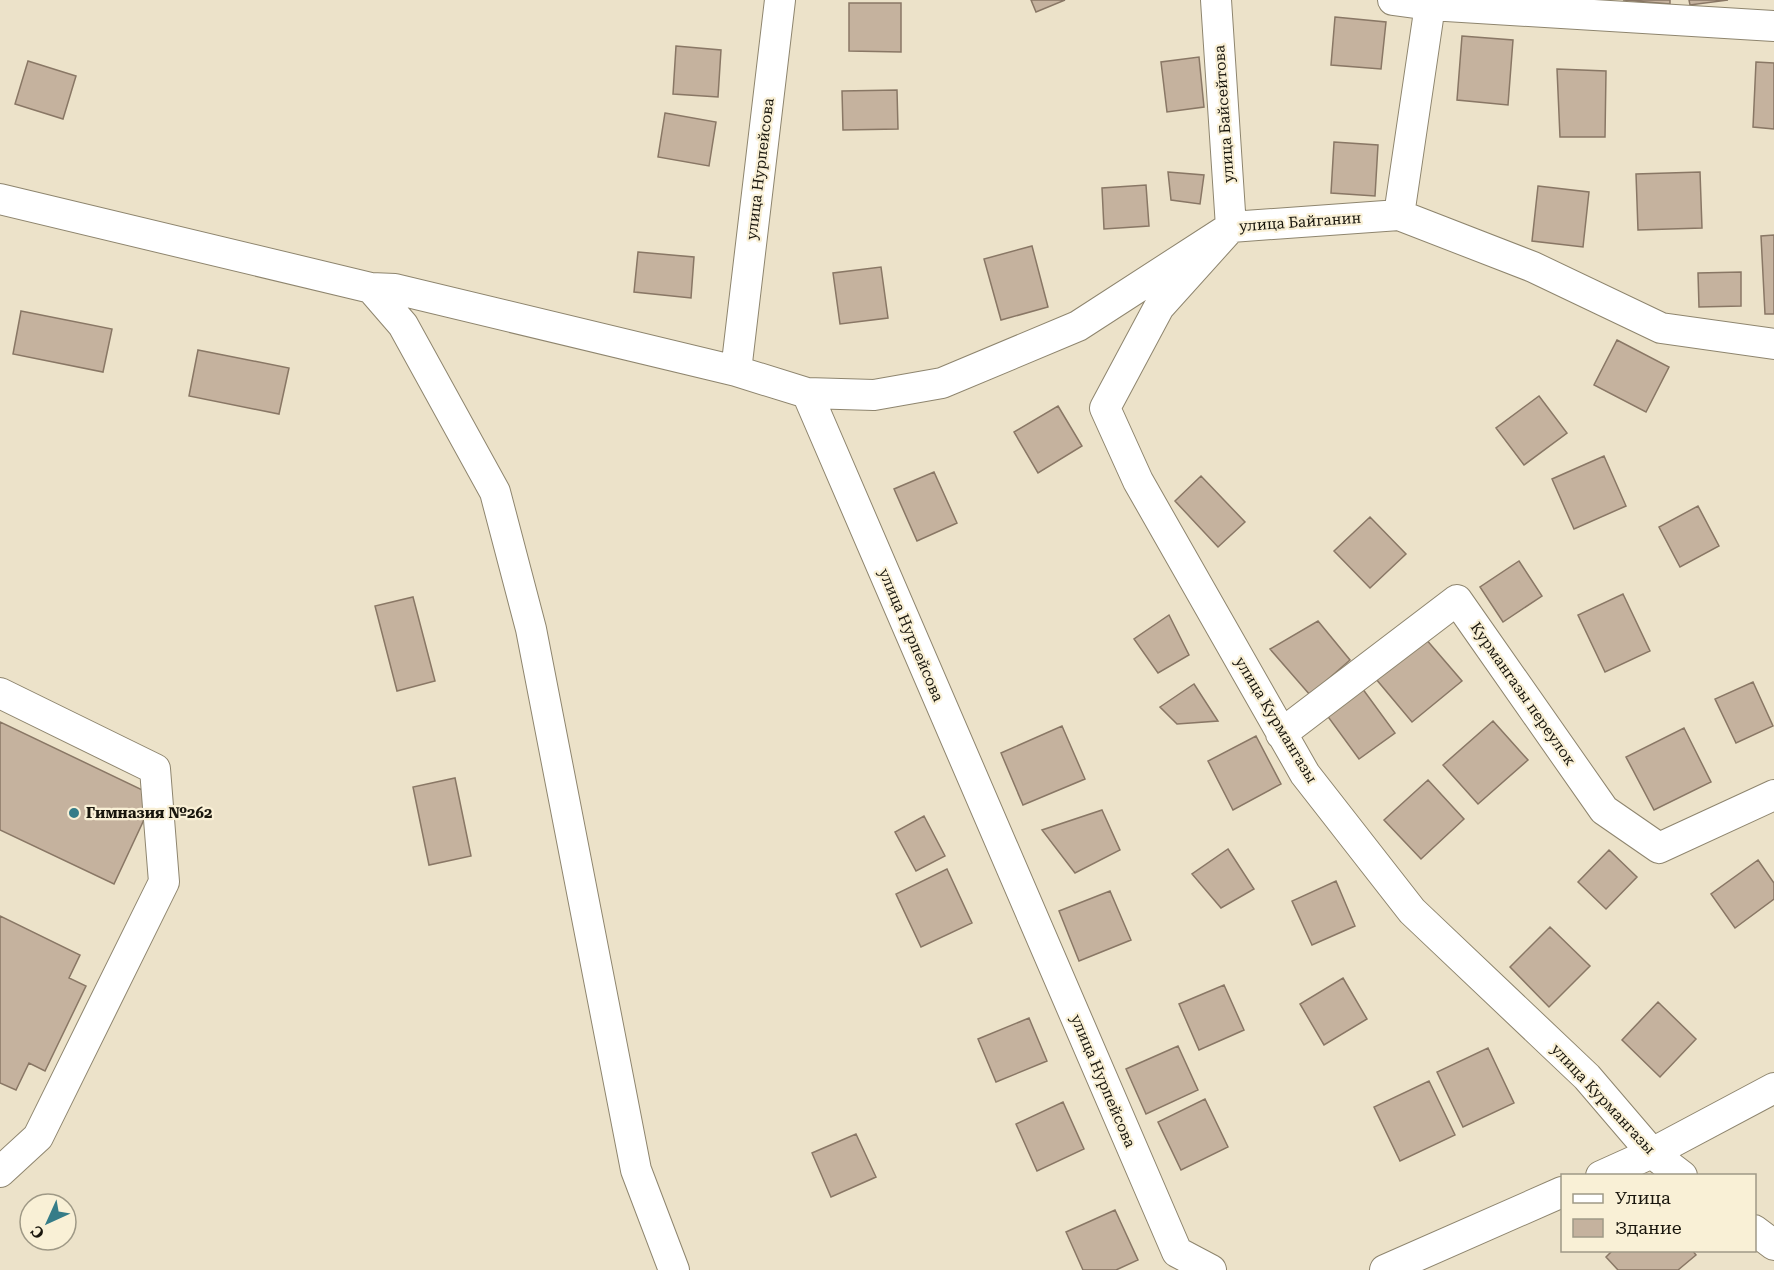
<svg xmlns="http://www.w3.org/2000/svg" width="1774" height="1270" font-family="'Roboto Serif',serif">
  <style>
    .building { fill: #c5b29e; stroke: #897765; stroke-width: 1.5 }
    .lines { fill: none; stroke-linecap: round; stroke-linejoin: round }
    .minor-casing { stroke: #8e856e; stroke-width: 32 }
    .minor { stroke: #fff; stroke-width: 30 }
    .poi-dot { fill: #357c88; stroke: #f9f0d6; stroke-width: 2 }
    .labels { text-anchor: middle; stroke-width: 4.5; stroke-linejoin: round; paint-order: stroke }
    .street-label { font-size: 15px; fill: #19160d; stroke: #f9f0d6 }
    .poi-label { font-size: 15px; font-weight: bold; fill: #19160d; stroke: #f9f0d6; text-anchor: start }
  </style>
  <rect width="100%" height="100%" fill="#ece2c9"/>
  <path class="building" d="M 1031,0 L 1065,0 L 1036,12 Z
    M 1623,0 L 1670,0 L 1670,4 Z
    M 1689,0 L 1728,0 L 1690,5 Z
    M 849,3 L 901,3 L 901,52 L 849,51 Z
    M 1335,17 L 1386,22 L 1381,69 L 1331,65 Z
    M 1462,36 L 1513,40 L 1508,105 L 1457,100 Z
    M 676,46 L 721,50 L 718,97 L 673,94 Z
    M 1199,57 L 1204,107 L 1167,112 L 1161,62 Z
    M 28,61 L 76,76 L 63,119 L 15,104 Z
    M 1756,62 L 1774,63 L 1774,129 L 1753,127 Z
    M 1557,69 L 1606,71 L 1605,137 L 1560,137 Z
    M 897,90 L 898,129 L 843,130 L 842,91 Z
    M 665,113 L 716,122 L 709,166 L 658,157 Z
    M 1334,142 L 1378,145 L 1375,196 L 1331,193 Z
    M 1168,172 L 1204,175 L 1200,204 L 1171,200 Z
    M 1700,172 L 1702,228 L 1638,230 L 1636,174 Z
    M 1146,185 L 1149,226 L 1104,229 L 1102,188 Z
    M 1538,186 L 1589,192 L 1583,247 L 1532,241 Z
    M 1774,235 L 1774,314 L 1765,314 L 1761,236 Z
    M 1032,246 L 1048,307 L 1001,320 L 984,259 Z
    M 638,252 L 694,257 L 691,298 L 634,292 Z
    M 881,267 L 888,318 L 840,324 L 833,273 Z
    M 1741,272 L 1741,306 L 1699,307 L 1698,273 Z
    M 21,311 L 112,329 L 103,372 L 13,354 Z
    M 1617,340 L 1669,367 L 1646,412 L 1594,385 Z
    M 198,350 L 289,368 L 279,414 L 189,396 Z
    M 1539,396 L 1567,433 L 1524,465 L 1496,428 Z
    M 1058,406 L 1082,446 L 1038,473 L 1014,432 Z
    M 1604,456 L 1626,506 L 1574,529 L 1552,479 Z
    M 934,472 L 957,523 L 917,541 L 894,489 Z
    M 1201,476 L 1245,522 L 1218,547 L 1175,501 Z
    M 1698,506 L 1719,546 L 1680,567 L 1659,527 Z
    M 1370,517 L 1406,554 L 1370,588 L 1334,551 Z
    M 1519,561 L 1542,596 L 1503,622 L 1480,587 Z
    M 1623,594 L 1650,651 L 1605,672 L 1578,615 Z
    M 413,597 L 435,681 L 397,691 L 375,606 Z
    M 1169,615 L 1189,655 L 1158,673 L 1134,639 Z
    M 1318,621 L 1350,660 L 1310,695 L 1270,649 Z
    M 1425,638 L 1462,681 L 1412,722 L 1376,679 Z
    M 1753,682 L 1773,726 L 1736,743 L 1715,699 Z
    M 1194,684 L 1218,721 L 1177,724 L 1160,707 Z
    M 1362,688 L 1395,733 L 1359,759 L 1326,714 Z
    M 1493,721 L 1528,760 L 1478,804 L 1443,765 Z
    M 0,722 L 155,796 L 114,884 L 0,830 Z
    M 1062,726 L 1085,779 L 1023,805 L 1001,753 Z
    M 1684,728 L 1711,782 L 1654,810 L 1626,757 Z
    M 1256,736 L 1281,784 L 1233,810 L 1208,761 Z
    M 455,778 L 471,856 L 429,865 L 413,787 Z
    M 1428,780 L 1464,819 L 1421,859 L 1384,820 Z
    M 1102,810 L 1120,850 L 1075,873 L 1042,830 Z
    M 924,816 L 945,856 L 916,871 L 895,832 Z
    M 1228,849 L 1254,889 L 1221,908 L 1192,874 Z
    M 1609,850 L 1637,877 L 1606,909 L 1578,882 Z
    M 1758,860 L 1774,883 L 1774,899 L 1735,928 L 1711,894 Z
    M 947,869 L 972,923 L 921,947 L 896,894 Z
    M 1336,881 L 1355,926 L 1312,945 L 1292,901 Z
    M 1110,891 L 1131,940 L 1079,961 L 1059,911 Z
    M 0,916 L 80,955 L 69,978 L 86,986 L 45,1071 L 29,1063 L 16,1090 L 0,1083 Z
    M 1550,927 L 1590,966 L 1549,1007 L 1510,967 Z
    M 1343,978 L 1367,1019 L 1324,1045 L 1300,1004 Z
    M 1224,985 L 1244,1030 L 1199,1050 L 1179,1004 Z
    M 1658,1002 L 1696,1039 L 1660,1077 L 1622,1040 Z
    M 1029,1018 L 1047,1061 L 996,1082 L 978,1039 Z
    M 1178,1046 L 1198,1090 L 1146,1114 L 1126,1069 Z
    M 1488,1048 L 1514,1103 L 1463,1127 L 1437,1072 Z
    M 1429,1081 L 1455,1135 L 1400,1161 L 1374,1107 Z
    M 1205,1099 L 1228,1147 L 1181,1170 L 1158,1122 Z
    M 1063,1102 L 1084,1149 L 1037,1171 L 1016,1124 Z
    M 856,1134 L 876,1177 L 831,1197 L 812,1153 Z
    M 1115,1210 L 1138,1260 L 1116,1270 L 1083,1270 L 1066,1232 Z
    M 1613,1250 L 1692,1250 L 1696,1255 L 1678,1270 L 1618,1270 L 1606,1257 Z"/>
  <g class="lines">
    <defs>
      <path id="minor" d="M 780,0 L 736,371 L 807,393 L 1177,1252 L 1211,1270
        M 1216,0 L 1231,227 L 1159,307 L 1105,408 L 1138,481 L 1305,774 L 1412,911 L 1587,1077 L 1652,1153 L 1682,1176
        M 1393,0 L 1430,5 L 1774,26
        M 0,199 L 371,288 L 395,289 L 736,371
        M 1399,215 L 1430,5
        M 371,288 L 403,325 L 495,492 L 531,629 L 636,1170 L 674,1270
        M 807,393 L 874,395 L 942,383 L 1078,326 L 1231,227 L 1399,215 L 1533,267 L 1661,328 L 1774,344
        M 0,693 L 155,769 L 164,882 L 38,1137 L 0,1172
        M 1281,734 L 1457,600 L 1604,810 L 1659,848 L 1774,795
        M 1601,1176 L 1652,1153 L 1774,1088
        M 1754,1230 L 1774,1245
        M 1385,1270 L 1562,1192"/>
    </defs>
    <use href="#minor" class="minor-casing"/>
    <use href="#minor" class="minor"/>
  </g>
  <circle class="poi-dot" cx="74" cy="813" r="6"/>
  <g class="labels">
    <g class="street-label">
      <text transform="translate(1224 114) rotate(-94)" y="5">улица Байсейтова</text>
      <text transform="translate(760 169) rotate(-83)" y="5">улица Нурпейсова</text>
      <text transform="translate(1300 222) rotate(-4)" y="5">улица Байганин</text>
      <text transform="translate(911 635) rotate(67)" y="5">улица Нурпейсова</text>
      <text transform="translate(1523 694) rotate(55)" y="5">Курмангазы переулок</text>
      <text transform="translate(1276 720) rotate(59)" y="5">улица Курмангазы</text>
      <text transform="translate(1103 1081) rotate(67)" y="5">улица Нурпейсова</text>
      <text transform="translate(1603 1099) rotate(47)" y="5">улица Курмангазы</text>
    </g>
    <g class="poi-label">
      <text x="86" y="818">Гимназия №262</text>
    </g>
  </g>
  <rect x="1561" y="1174" width="195" height="78" fill="#f9f0d6" stroke="#9f9986" stroke-width="1.5"/>
  <rect x="1573" y="1194" width="30" height="9" fill="#ffffff" stroke="#9f9986" stroke-width="1.5"/>
  <text x="1615" y="1204" font-size="18" fill="#19160d">Улица</text>
  <rect x="1573" y="1219" width="30" height="18" fill="#c5b29e" stroke="#9f9986" stroke-width="1.5"/>
  <text x="1615" y="1234" font-size="18" fill="#19160d">Здание</text>
  <g transform="translate(48 1222) rotate(225)"><circle r="28" fill="#f9f0d6" stroke="#9f9986" stroke-width="1.5"/>
  <path d="M0-4.5L10 22L0 15L-10 22Z" fill="#357c88"/>
  <text y="-9" font-size="16" font-weight="bold" text-anchor="middle" fill="#19160d">С</text>
  </g>
</svg>
